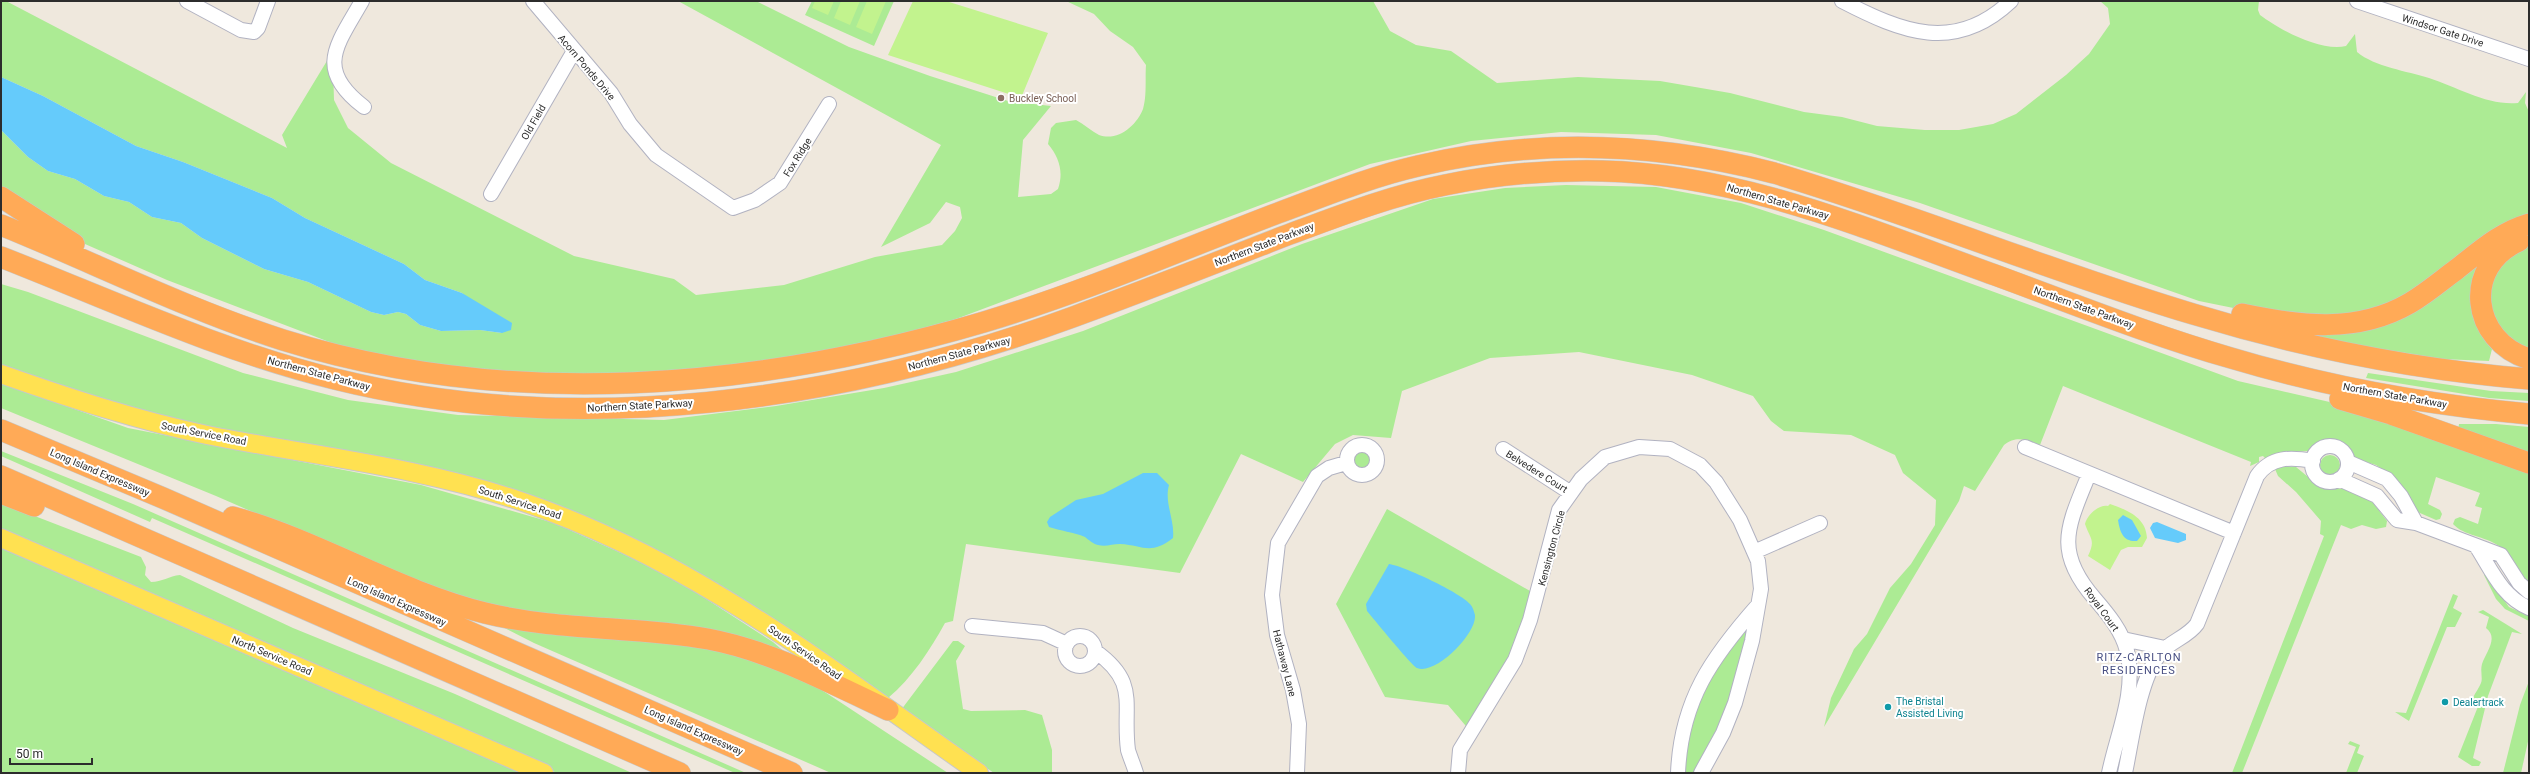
<svg xmlns="http://www.w3.org/2000/svg" width="2530" height="774" font-family="Roboto,sans-serif">
  <style>
    .green { fill: #aceb94 }
    .pitch { fill: #c2f38e }
    .water { fill: #65cbfb }
    .lines { fill: none; stroke-linecap: round; stroke-linejoin: round }
    .minor-casing { stroke: #b1b2c1; stroke-width: 16 }
    .major-casing { stroke: #c8c8c8; stroke-width: 20 }
    .highway-casing { stroke: #c8c8c8; stroke-width: 22 }
    .minor { stroke: #fff; stroke-width: 14 }
    .major { stroke: #ffe151; stroke-width: 18 }
    .highway { stroke: #ffaa57; stroke-width: 21 }
    .education-dot { fill: #8d6e63; stroke: #fff; stroke-width: 1.5 }
    .culture-dot { fill: #0f9aa8; stroke: #fff; stroke-width: 1.5 }
    .labels { text-anchor: middle; stroke-width: 4; stroke-linejoin: round; paint-order: stroke }
    .street-label { font-size: 10px; fill: #2c2c2c; stroke: #fff }
    .education-label { font-size: 10px; fill: #785e54; stroke: #fff; text-anchor: start }
    .culture-label { font-size: 10px; fill: #0d838f; stroke: #fff; text-anchor: start }
    .neighbourhood-label { font-size: 11px; letter-spacing: 1px; fill: #474e82; stroke: #fff }
  </style>
  <rect width="100%" height="100%" fill="#efe8dd"/>
  <path class="green" d="M 1,1 L 6,1 L 287,148 L 282,135 L 336,46 L 333,67 L 334,100 L 348,128 L 391,163 L 574,256 L 674,279 L 696,295 L 784,285 L 875,257 L 942,245 L 955,231 L 962,218 L 960,207 L 946,202 L 930,223 L 881,247 L 941,145 L 678,1 L 756,1 L 849,47 L 930,76 L 1008,101 L 1051,106 L 1023,140 L 1018,197 L 1051,194 L 1058,189 C 1064,172 1059,157 1048,144 L 1051,128 L 1056,123 L 1076,120 C 1084,124 1091,131 1099,135 C 1118,142 1137,125 1143,109 C 1147,96 1145,78 1146,65 L 1133,47 L 1110,31 L 1094,14 L 1066,1 L 1373,1 L 1390,31 L 1416,45 L 1451,51 L 1497,83 L 1578,77 L 1660,81 L 1730,93 L 1804,112 L 1842,117 L 1877,126 L 1925,130 L 1959,130 L 1993,124 L 2016,114 L 2066,75 L 2089,54 L 2110,24 L 2108,8 L 2100,1 L 2259,1 L 2258,10 L 2260,15 C 2280,30 2321,52 2346,46 L 2355,34 L 2357,52 C 2375,67 2407,71 2429,78 C 2457,87 2488,106 2518,103 L 2526,92 L 2525,103 L 2529,112 L 2529,219 L 2402,304 L 2361,318 L 2263,314 L 2199,301 L 1920,203 L 1751,153 L 1656,135 L 1561,132 L 1471,141 L 1370,164 L 956,319 L 868,343 L 751,365 L 567,377 L 399,361 L 332,343 L 167,280 L 85,244 L 30,212 L 1,190 L 1,130 L 28,157 L 48,171 L 75,179 L 104,196 L 129,202 L 152,217 L 181,223 L 202,238 L 264,269 L 308,282 L 371,312 L 384,315 L 398,312 L 406,314 L 420,325 L 441,331 L 480,330 L 502,333 L 462,293 L 425,280 L 404,264 L 305,218 L 272,198 L 183,162 L 136,146 L 43,96 L 1,77 Z
    M 812,1 L 894,1 L 874,46 L 805,15 Z
    M 1566,185 L 1656,187 L 1741,203 L 1824,230 L 2238,381 L 2334,403 L 2529,469 L 2529,585 C 2517,575 2513,556 2499,546 C 2485,536 2464,536 2453,524 L 2455,519 L 2460,517 L 2478,524 L 2482,508 L 2475,506 L 2480,493 L 2436,477 L 2428,504 L 2440,510 L 2442,514 L 2440,519 L 2436,520 L 2413,510 L 2391,475 L 2376,465 L 2356,459 L 2345,447 L 2337,442 L 2324,442 L 2308,451 L 2283,452 L 2266,459 L 2263,456 L 2259,457 L 2259,462 L 2250,466 L 2251,462 L 2063,386 L 2040,445 C 2026,440 2017,435 2004,445 L 1975,491 L 1964,486 L 1959,501 L 1824,727 L 1831,698 L 1854,649 L 1867,634 L 1890,588 L 1911,564 L 1935,525 L 1936,500 L 1903,473 L 1895,455 L 1851,435 L 1784,431 L 1771,421 L 1753,396 L 1692,375 L 1579,352 L 1490,358 L 1402,391 L 1391,438 L 1353,435 L 1335,444 L 1303,482 L 1241,454 L 1180,573 L 966,544 L 953,621 L 945,623 C 930,650 912,678 888,698 L 729,593 L 639,541 L 540,501 L 95,401 L 1,365 L 1,284 L 28,292 L 243,373 L 348,400 L 458,415 L 664,420 L 776,406 L 884,388 L 956,372 L 1083,331 L 1302,244 L 1433,199 L 1505,188 Z
    M 2526,245 L 2529,245 L 2529,354 L 2496,332 L 2488,288 L 2494,269 Z
    M 2480,261 C 2480,290 2472,327 2492,349 L 2489,361 L 2442,359 L 2315,338 L 2318,331 L 2350,332 Z
    M 2368,373 L 2491,391 L 2529,393 L 2529,401 L 2489,398 L 2366,378 Z
    M 1,383 L 128,428 L 421,485 L 554,523 L 666,573 L 773,642 L 794,660 L 471,603 L 411,581 L 216,496 L 1,408 Z
    M 2459,424 L 2496,424 L 2529,427 L 2529,459 L 2458,431 Z
    M1347 460a15 15 0 1 1 30 0a15 15 0 1 1-30 0Z
    M 1,451 L 133,504 L 746,773 L 735,773 L 152,518 L 150,522 L 1,456 Z
    M2320 465a10 10 0 1 1 20 0a10 10 0 1 1-20 0Z
    M 2285,466 L 2296,467 L 2319,486 L 2343,489 L 2371,500 L 2387,521 L 2386,527 L 2376,529 L 2362,525 L 2351,529 L 2341,525 L 2242,773 L 2232,773 L 2324,536 L 2320,534 L 2321,521 L 2296,492 L 2278,476 L 2275,469 Z
    M 1,503 L 141,557 L 146,567 L 145,575 L 151,582 C 162,582 169,576 180,575 L 293,628 L 455,694 L 632,773 L 557,773 L 1,529 Z
    M 1387,509 L 1537,595 L 1530,620 L 1471,732 L 1448,705 L 1385,697 L 1336,604 Z
    M 1,538 L 544,773 L 1,773 Z
    M 2484,575 L 2487,576 L 2509,607 L 2529,616 L 2529,621 L 2505,609 L 2496,599 Z
    M 2453,594 L 2458,596 L 2453,608 L 2462,613 L 2455,627 L 2447,627 L 2409,721 L 2395,712 L 2406,713 Z
    M 1758,604 L 1752,641 L 1701,773 L 1678,773 L 1690,710 Z
    M 2483,610 L 2522,634 L 2512,632 L 2488,696 L 2473,758 L 2481,762 L 2479,766 L 2472,766 L 2458,757 L 2479,704 L 2472,701 C 2474,694 2478,690 2481,683 C 2483,678 2480,671 2482,664 C 2486,652 2499,638 2486,628 L 2489,617 L 2478,612 Z
    M 491,621 L 694,645 L 759,662 L 808,681 L 948,773 L 831,773 L 534,643 Z
    M 953,641 L 958,641 L 965,646 L 956,661 L 963,709 L 971,711 L 1025,710 L 1042,715 L 1052,750 L 1052,773 L 994,773 L 901,710 Z
    M 2529,681 L 2529,737 L 2521,773 L 2503,773 L 2520,705 Z
    M 2350,741 L 2360,745 L 2357,753 L 2364,756 L 2357,773 L 2346,773 L 2356,747 L 2348,744 Z"/>
  <path class="pitch" d="M 815,1 L 834,1 L 828,15 L 812,8 Z
    M 841,1 L 860,1 L 850,25 L 834,18 Z
    M 867,1 L 886,1 L 872,34 L 856,27 Z
    M 913,1 L 946,1 L 1048,33 L 1021,98 L 888,55 Z
    M 2110,504 C 2127,510 2146,517 2147,538 L 2142,547 L 2128,547 L 2121,550 L 2110,570 L 2088,556 C 2096,539 2090,539 2085,524 C 2087,515 2099,504 2108,506 Z"/>
  <path class="water" d="M 1,77 L 43,96 L 136,146 L 183,162 L 272,198 L 305,218 L 404,264 L 425,280 L 462,293 L 512,323 L 511,330 L 502,333 L 480,330 L 441,331 L 420,325 L 406,314 L 398,312 L 384,315 L 371,312 L 308,282 L 264,269 L 202,238 L 181,223 L 152,217 L 129,202 L 104,196 L 75,179 L 48,171 L 28,157 L 1,130 Z
    M 1143,473 L 1157,473 L 1169,485 C 1164,503 1175,520 1173,538 C 1150,556 1143,545 1120,544 C 1112,544 1106,547 1098,545 C 1093,544 1089,540 1085,537 C 1074,532 1060,531 1049,527 L 1047,522 L 1050,517 L 1076,500 L 1103,494 Z
    M 2123,515 L 2132,520 L 2141,536 L 2137,541 C 2123,542 2120,532 2118,520 Z
    M 2157,522 L 2186,534 L 2186,540 L 2178,543 L 2155,538 L 2150,528 L 2153,523 Z
    M 1389,564 C 1404,566 1461,593 1470,604 C 1473,607 1474,612 1475,615 C 1477,634 1435,676 1417,668 C 1412,666 1373,618 1367,611 L 1366,604 Z"/>
  <g class="lines">
    <defs>
      <path id="minor" d="M 187,1 L 241,30 L 254,32 L 258,28 L 268,1
        M 362,1 C 337,45 314,69 364,107
        M 533,1 L 611,93 L 630,124 L 656,155 L 733,208 L 755,200 L 780,183 L 829,104
        M 1842,1 C 1902,32 1955,54 2011,1
        M 2357,1 L 2529,59
        M 491,194 L 574,51
        M1347 460a15 15 0 1 1 30 0a15 15 0 1 1-30 0Z
        M2312 464a18 18 0 1 1 36 0a18 18 0 1 1-36 0Z
        M 2025,447 L 2234,533
        M 1503,449 L 1571,493
        M 2348,462 L 2387,479 L 2401,496 L 2416,523
        M 2089,474 C 2068,526 2053,551 2095,599 C 2108,614 2122,631 2127,651 C 2137,691 2117,734 2109,773
        M 2339,479 L 2377,496 L 2397,520 L 2416,523 L 2501,555 L 2519,583 L 2529,592
        M 2476,546 C 2491,569 2502,597 2529,608
        M 1754,552 L 1820,523
        M 972,626 L 1043,633 L 1067,644
        M1065 651a15 15 0 1 1 30 0a15 15 0 1 1-30 0Z
        M 2123,639 L 2165,648
        M 1095,651 C 1140,683 1122,704 1128,750 C 1130,757 1134,766 1136,773
        M 1297,773 L 1299,724 L 1293,690 L 1277,635 L 1272,595 L 1278,543 L 1317,476 L 1329,468 L 1346,463
        M 1458,773 L 1460,750 L 1515,660 L 1530,620 L 1559,510 L 1581,479 L 1605,457 L 1639,447 L 1670,449 L 1700,465 L 1716,482 L 1740,520 L 1758,561 L 1761,589 L 1752,641 L 1735,703 L 1723,733 L 1701,773
        M 1678,773 C 1681,700 1712,657 1758,605
        M 2125,773 C 2132,740 2139,681 2159,655 C 2169,641 2187,638 2197,624 L 2257,476 C 2271,456 2291,457 2313,461"/>
      <path id="major" d="M 1,374 C 69,398 136,420 207,435 C 313,456 421,467 523,502 C 694,560 833,671 979,773
        M 1,538 L 544,773"/>
      <path id="highway" d="M 1,197 L 74,244
        M 1,225 C 95,263 186,309 283,340 C 511,411 757,389 984,322 C 1084,292 1181,250 1278,213 C 1324,196 1370,177 1418,166 C 1536,138 1657,143 1774,173 C 1916,215 2052,272 2193,314 C 2302,347 2416,370 2529,379
        M 2519,241 C 2462,266 2471,341 2529,359
        M 1,257 C 111,300 220,351 335,379 C 577,439 841,402 1073,317 C 1143,291 1213,264 1282,237 C 1336,217 1389,196 1445,185 C 1497,174 1550,170 1602,171 C 1740,174 1867,229 1995,275 C 2074,304 2151,335 2231,358 C 2328,387 2428,405 2529,414
        M 2242,314 C 2299,326 2357,334 2410,303 C 2427,293 2442,280 2457,269 C 2480,251 2501,232 2529,224
        M 2340,399 L 2391,414 L 2529,463
        M 1,430 L 163,498 L 792,773
        M 1,476 L 680,773
        M 1,493 L 34,506
        M 233,517 C 319,541 397,591 485,613 C 558,631 634,626 708,639 C 772,651 830,683 888,710"/>
    </defs>
    <use href="#minor" class="minor-casing"/>
    <use href="#major" class="major-casing"/>
    <use href="#highway" class="highway-casing"/>
    <use href="#minor" class="minor"/>
    <use href="#major" class="major"/>
    <use href="#highway" class="highway"/>
  </g>
  <circle class="education-dot" cx="1001" cy="98" r="4"/>
  <g class="culture-dot">
    <circle cx="2445" cy="702" r="4"/>
    <circle cx="1888" cy="707" r="4"/>
  </g>
  <g class="labels">
    <g class="street-label">
      <text transform="translate(2443 30) rotate(18)" y="4">Windsor Gate Drive</text>
      <text transform="translate(587 67) rotate(50)" y="4">Acorn Ponds Drive</text>
      <text transform="translate(533 122) rotate(-60)" y="4">Old Field</text>
      <text transform="translate(797 157) rotate(-58)" y="4">Fox Ridge</text>
      <text transform="translate(1778 201) rotate(16)" y="4">Northern State Parkway</text>
      <text transform="translate(1264 244) rotate(-21)" y="4">Northern State Parkway</text>
      <text transform="translate(2084 307) rotate(20)" y="4">Northern State Parkway</text>
      <text transform="translate(959 353) rotate(-15)" y="4">Northern State Parkway</text>
      <text transform="translate(319 373) rotate(15)" y="4">Northern State Parkway</text>
      <text transform="translate(2395 395) rotate(10)" y="4">Northern State Parkway</text>
      <text transform="translate(640 405) rotate(-3)" y="4">Northern State Parkway</text>
      <text transform="translate(204 433) rotate(11)" y="4">South Service Road</text>
      <text transform="translate(1537 471) rotate(32)" y="4">Belvedere Court</text>
      <text transform="translate(100 472) rotate(23)" y="4">Long Island Expressway</text>
      <text transform="translate(520 502) rotate(18)" y="4">South Service Road</text>
      <text transform="translate(1551 548) rotate(-75)" y="4">Kensington Circle</text>
      <text transform="translate(397 601) rotate(24)" y="4">Long Island Expressway</text>
      <text transform="translate(2102 609) rotate(54)" y="4">Royal Court</text>
      <text transform="translate(805 652) rotate(35)" y="4">South Service Road</text>
      <text transform="translate(272 655) rotate(23)" y="4">North Service Road</text>
      <text transform="translate(1285 663) rotate(76)" y="4">Hathaway Lane</text>
      <text transform="translate(694 730) rotate(24)" y="4">Long Island Expressway</text>
    </g>
    <g class="education-label">
      <text x="1009" y="102">Buckley School</text>
    </g>
    <g class="culture-label">
      <text x="1896" y="705">The Bristal<tspan x="1896" dy="12">Assisted Living</tspan></text>
      <text x="2453" y="706">Dealertrack</text>
    </g>
    <g class="neighbourhood-label">
      <text x="2139" y="661">RITZ-CARLTON<tspan x="2139" dy="13">RESIDENCES</tspan></text>
    </g>
  </g>
  <rect width="2530" height="774" fill="none" stroke="#2c2c2c" stroke-width="4"/>
  <path d="M10 758v6h82v-6" fill="none" stroke="#2c2c2c" stroke-width="2"/>
  <text x="16" y="758" font-size="12" fill="#2c2c2c" stroke="#ffffff" stroke-width="3" paint-order="stroke">50 m</text>
</svg>
